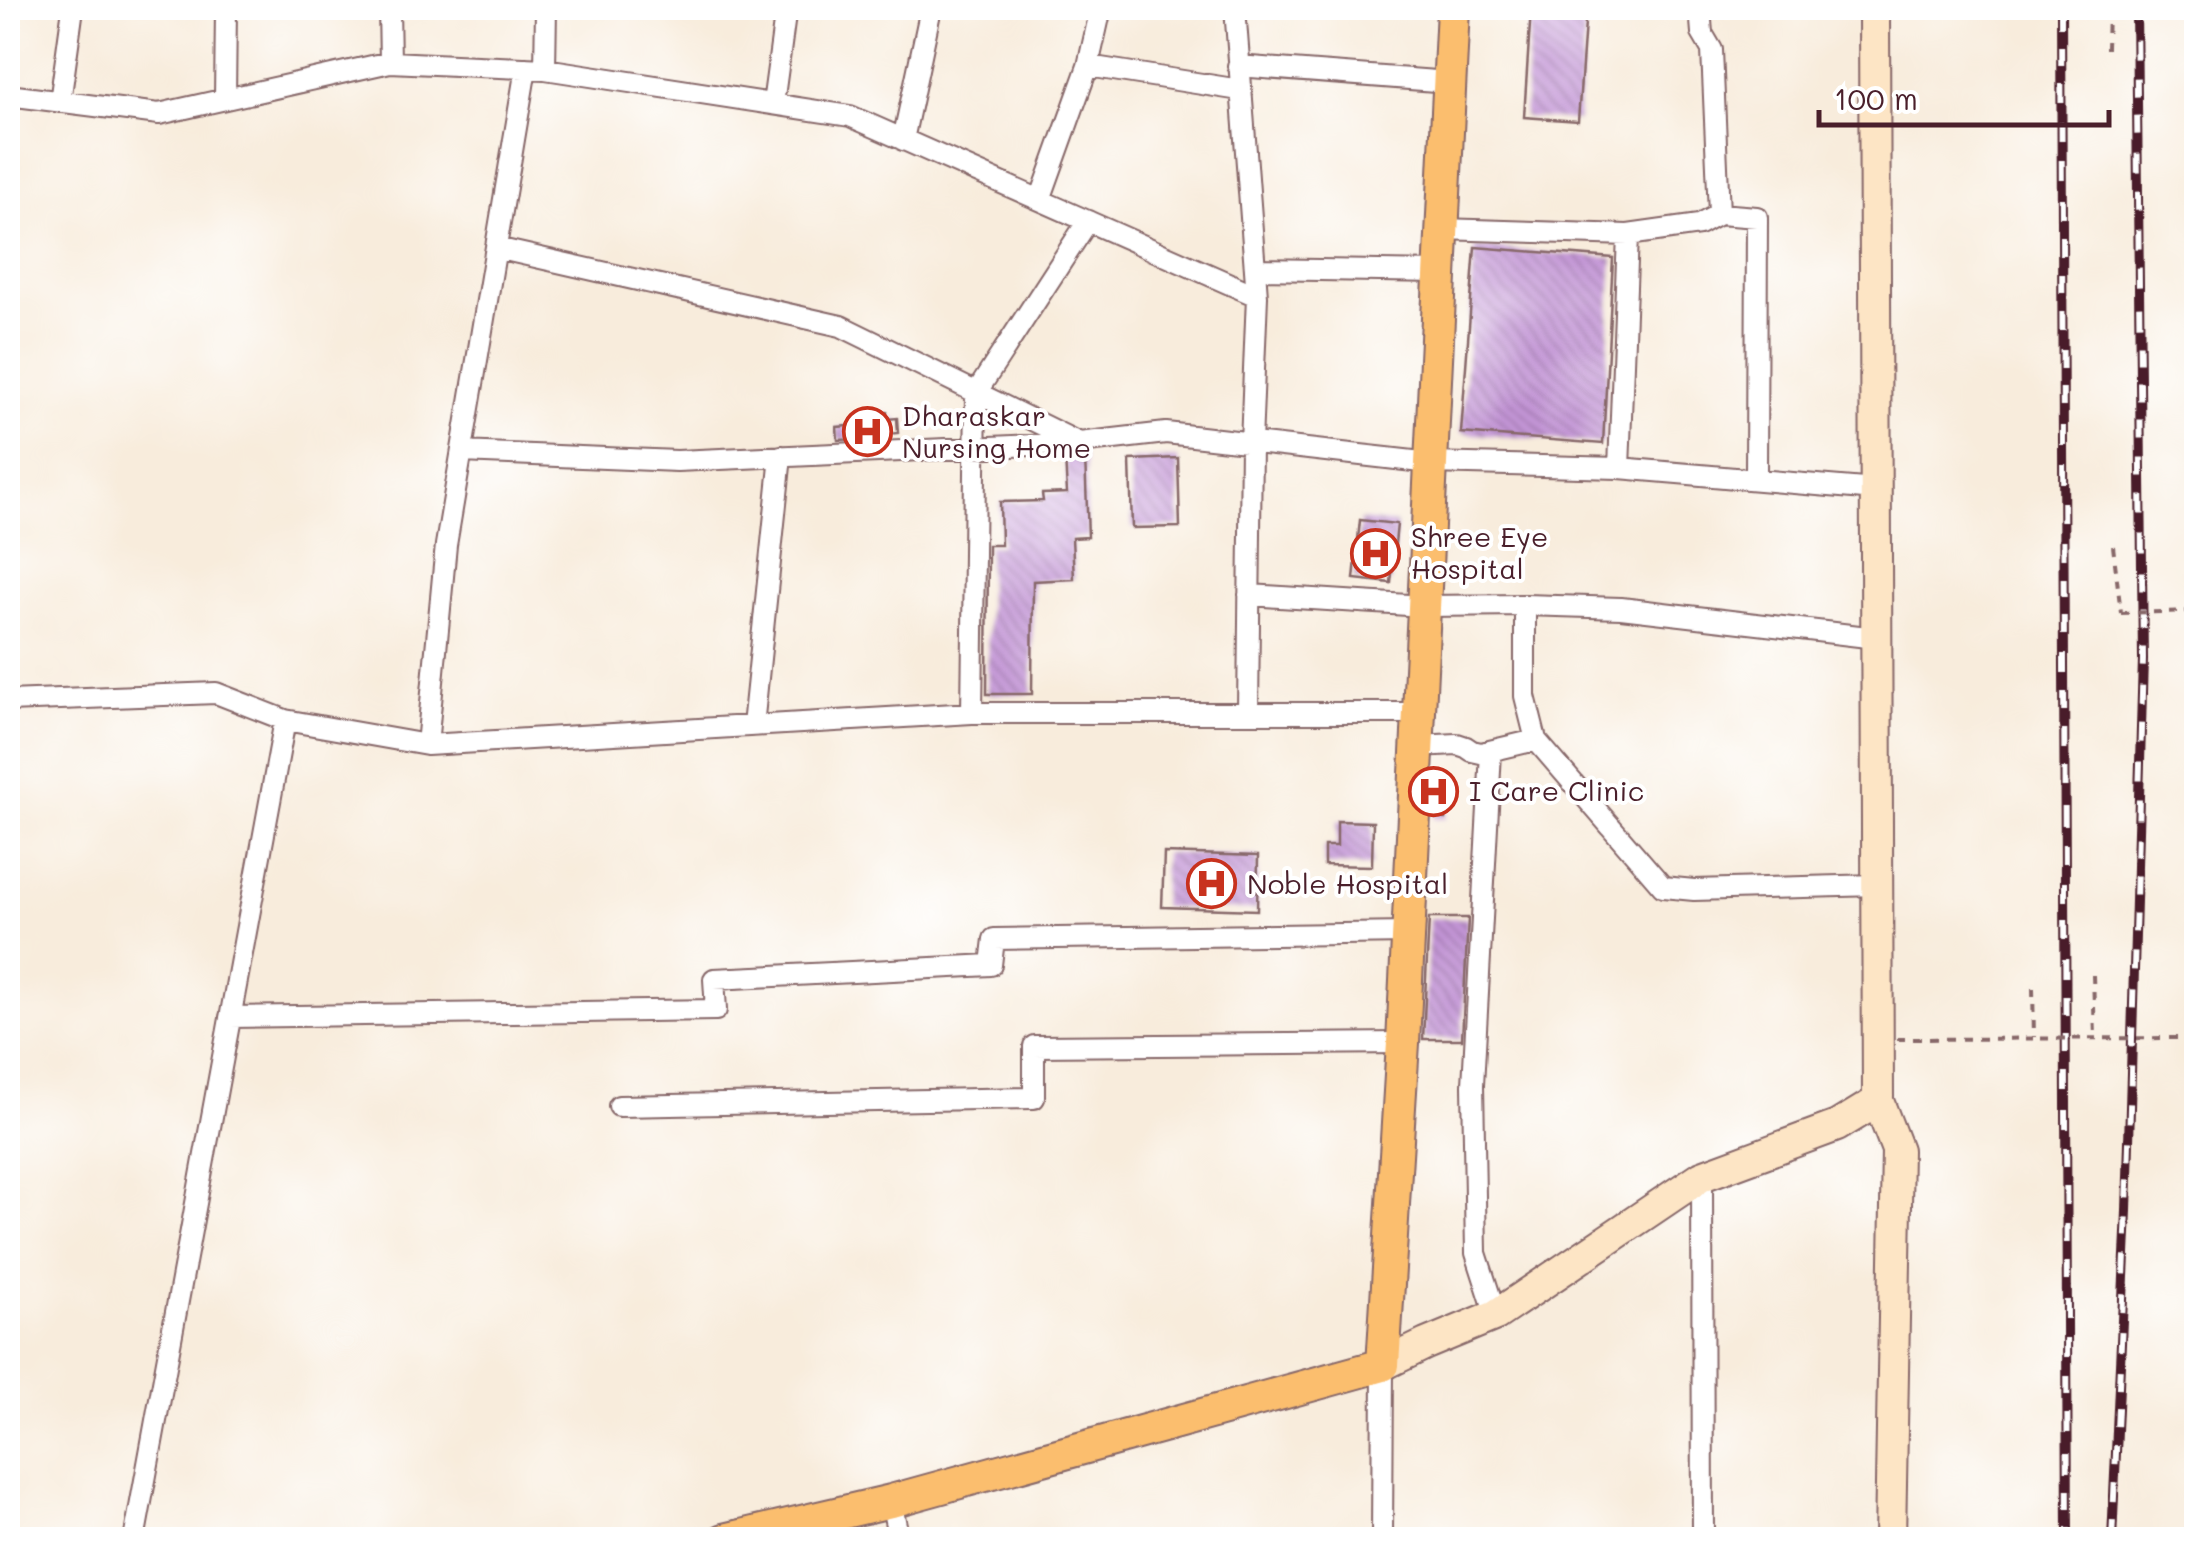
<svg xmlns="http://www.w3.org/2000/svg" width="2204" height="1547" font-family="Mali,sans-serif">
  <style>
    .building { fill: url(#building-back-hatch) }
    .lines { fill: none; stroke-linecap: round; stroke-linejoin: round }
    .street-casing { stroke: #876769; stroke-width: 24 }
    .secondary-casing { stroke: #876769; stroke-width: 34 }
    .primary-casing { stroke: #876769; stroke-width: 36 }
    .path { stroke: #876769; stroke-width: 4; stroke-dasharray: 8 8; stroke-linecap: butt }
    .street { stroke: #fff; stroke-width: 20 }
    .secondary { stroke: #fde5c5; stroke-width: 30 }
    .primary { stroke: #fbbe6e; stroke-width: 32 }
    .rail-casing { stroke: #4a1f2b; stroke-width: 10 }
    .rail { stroke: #fff; stroke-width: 6; stroke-dasharray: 19; stroke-linecap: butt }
    .path-bridge { stroke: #876769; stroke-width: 4; stroke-dasharray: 8 8; stroke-linecap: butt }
    .labels { text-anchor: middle; stroke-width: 8; stroke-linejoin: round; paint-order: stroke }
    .poi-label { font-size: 28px; fill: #4a1f2b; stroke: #fff; text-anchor: start }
  </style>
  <defs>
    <pattern id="building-back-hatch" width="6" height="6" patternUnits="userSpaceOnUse" patternTransform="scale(2.5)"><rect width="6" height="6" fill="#c294d5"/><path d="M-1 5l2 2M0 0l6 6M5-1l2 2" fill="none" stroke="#a078ad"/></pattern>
  </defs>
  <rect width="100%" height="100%" fill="#fff"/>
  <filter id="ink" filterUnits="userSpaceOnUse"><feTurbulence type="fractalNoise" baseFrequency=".01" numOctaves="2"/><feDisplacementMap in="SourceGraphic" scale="20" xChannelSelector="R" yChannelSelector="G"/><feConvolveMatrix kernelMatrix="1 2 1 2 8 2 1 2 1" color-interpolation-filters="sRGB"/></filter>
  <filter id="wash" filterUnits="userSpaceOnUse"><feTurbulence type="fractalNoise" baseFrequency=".0048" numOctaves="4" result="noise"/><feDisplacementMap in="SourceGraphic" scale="40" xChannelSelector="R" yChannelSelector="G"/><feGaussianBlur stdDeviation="2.25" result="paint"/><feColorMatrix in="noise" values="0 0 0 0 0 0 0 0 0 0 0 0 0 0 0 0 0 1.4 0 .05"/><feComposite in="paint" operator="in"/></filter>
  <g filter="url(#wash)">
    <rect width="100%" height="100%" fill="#f8ecdc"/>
    <g id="blocks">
      <path class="building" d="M 1531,8 L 1586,8 L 1578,121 L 1524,117 Z
        M 1475,247 L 1613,258 L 1603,444 L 1461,433 Z
        M 887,412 L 887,419 L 897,418 L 898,433 L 878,435 L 879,438 L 838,440 L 837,427 L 860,425 L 860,414 Z
        M 1085,456 L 1088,537 L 1072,538 L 1074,579 L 1033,581 L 1032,694 L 987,694 L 988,545 L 1001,545 L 1000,502 L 1043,501 L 1042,494 L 1067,493 L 1065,457 Z
        M 1178,458 L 1180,527 L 1132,528 L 1130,460 Z
        M 1360,520 L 1397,524 L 1391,583 L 1354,579 Z
        M 1436,775 L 1447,775 L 1446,819 L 1434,818 Z
        M 1337,821 L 1373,822 L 1372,866 L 1324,865 L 1324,846 L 1337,846 Z
        M 1164,853 L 1258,856 L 1257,910 L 1162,907 Z
        M 1429,918 L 1468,918 L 1462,1039 L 1423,1039 Z"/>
    </g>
  </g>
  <g filter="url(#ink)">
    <use href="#blocks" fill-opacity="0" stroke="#876769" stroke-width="2.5"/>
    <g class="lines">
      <defs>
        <path id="street" d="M 389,8 L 390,62
          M 1235,8 L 1257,296 L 1251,443 L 1248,712
          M 1700,8 L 1702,33 L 1712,50 L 1719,214
          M 1088,66 L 1240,90
          M 1238,66 L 1449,82
          M 545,69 L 546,8
          M 8,95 L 159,114 L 390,62 L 545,69 L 850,116 L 1257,296
          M 225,99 L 226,8
          M 60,102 L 73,8
          M 773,104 L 786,8
          M 903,140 L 931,8
          M 1040,200 L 1088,66 L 1101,8
          M 1442,229 L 1628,235 L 1699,225 L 1719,214 L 1757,217 L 1756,479
          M 496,248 L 841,326 L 1079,443 L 1166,433 L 1431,463 L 1619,468 L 1876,490
          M 1255,269 L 1440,272
          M 462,452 L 677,461 L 1077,443
          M 1619,468 L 1628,235
          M 1249,595 L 1424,606 L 1525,605 L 1621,608 L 1876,638
          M 1525,605 L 1525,696 L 1536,740 L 1663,887 L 1694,890 L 1877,885
          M 8,701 L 216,693 L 285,720
          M 972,713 L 976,393 L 1088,221
          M 753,726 L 781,456
          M 427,745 L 446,545 L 526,68
          M 1418,746 L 1457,744 L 1466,747 L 1472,751 L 1481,753 L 1536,740
          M 1491,752 L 1473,1085 L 1476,1253 L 1496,1315
          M 230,1017 L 716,1010 L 714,979 L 991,965 L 994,939 L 1408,933
          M 619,1106 L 1034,1098 L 1034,1046 L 1403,1043
          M 1702,1176 L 1703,1540
          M 891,1501 L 899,1540
          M 134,1540 L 285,720 L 427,745 L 972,713 L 1419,713
          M 1382,1540 L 1383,1365"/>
        <path id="secondary" d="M 1878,1101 L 1897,1150 L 1890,1540
          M 1383,1365 L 1426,1344 L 1496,1315 L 1702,1176 L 1837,1126 L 1878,1101 L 1874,8"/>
        <path id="primary" d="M 724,1540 L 891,1501 L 1383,1365 L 1403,1043 L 1453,8"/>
      </defs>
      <use href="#street" class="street-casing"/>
      <use href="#secondary" class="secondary-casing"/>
      <use href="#primary" class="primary-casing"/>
      <path class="path" d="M 2107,49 L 2108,8
        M 2113,546 L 2121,613
        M 2093,975 L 2095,1037
        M 2033,988 L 2034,1037
        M 2193,1038 L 2194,968"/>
      <use href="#street" class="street"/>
      <use href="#secondary" class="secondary"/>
      <use href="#primary" class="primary"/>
      <defs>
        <path id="rail" d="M 2061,8 L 2068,1540
          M 2112,1540 L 2127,1211 L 2143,659 L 2136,8"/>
      </defs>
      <use href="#rail" class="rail-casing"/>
      <use href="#rail" class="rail"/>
      <path class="path-bridge" d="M 2121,613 L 2196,611
        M 1897,1039 L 2196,1038"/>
    </g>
  </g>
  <defs>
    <symbol id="hospital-ring" viewBox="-11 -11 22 22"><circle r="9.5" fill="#fff" stroke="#c8321e" stroke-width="1.5"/><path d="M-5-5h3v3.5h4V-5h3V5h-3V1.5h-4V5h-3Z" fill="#c8321e"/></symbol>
  </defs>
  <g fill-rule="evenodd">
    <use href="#hospital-ring" x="840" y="404" width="55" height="55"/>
    <use href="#hospital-ring" x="1348" y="526" width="55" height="55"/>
    <use href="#hospital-ring" x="1406" y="764" width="55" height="55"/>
    <use href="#hospital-ring" x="1184" y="856" width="55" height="55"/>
  </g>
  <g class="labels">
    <g class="poi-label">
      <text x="902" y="426">Dharaskar<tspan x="902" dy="32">Nursing Home</tspan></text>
      <text x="1411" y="547">Shree Eye<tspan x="1411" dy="32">Hospital</tspan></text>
      <text x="1469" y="801">I Care Clinic</text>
      <text x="1247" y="894">Noble Hospital</text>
    </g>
  </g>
  <rect width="2204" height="1547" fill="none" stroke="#fff" stroke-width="40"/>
  <path d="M1819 110v15h290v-15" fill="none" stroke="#4a1f2b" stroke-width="5"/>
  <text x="1834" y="110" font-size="30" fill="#4a1f2b" stroke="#ffffff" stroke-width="8" paint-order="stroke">100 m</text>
</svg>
